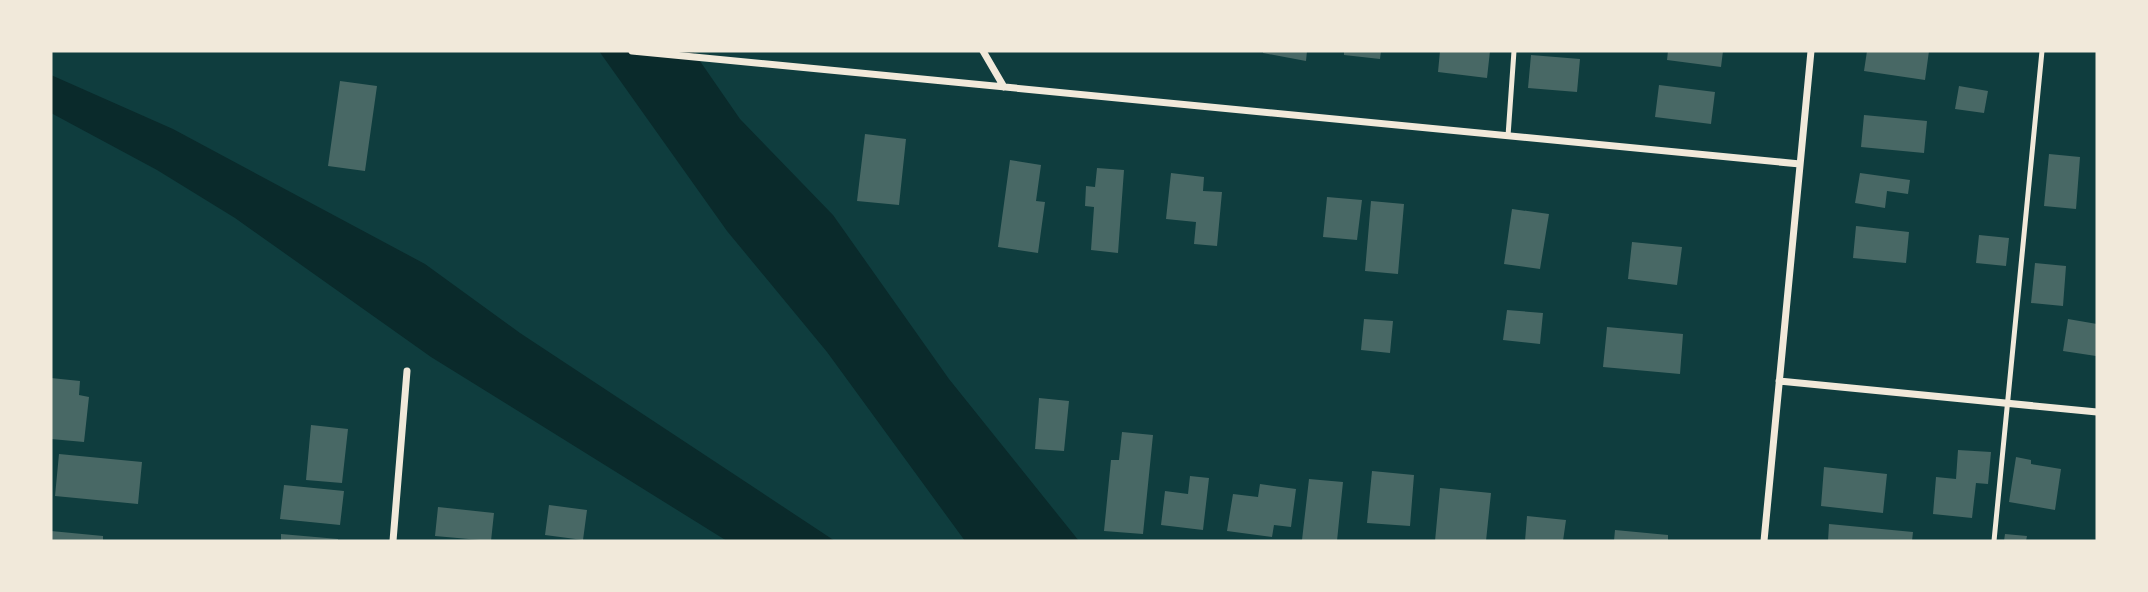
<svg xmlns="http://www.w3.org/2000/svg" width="2148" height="592" font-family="Signika,sans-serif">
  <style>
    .water { fill: #0a2a2b }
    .building { fill: #486865 }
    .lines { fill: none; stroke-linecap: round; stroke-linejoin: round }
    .service { stroke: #f1e9da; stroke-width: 5 }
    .minor { stroke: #f1e9da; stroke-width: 7 }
  </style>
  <rect width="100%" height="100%" fill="#0f3d3e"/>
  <path class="water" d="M 599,51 L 693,51 L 740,119 L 833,215 L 949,379 L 1079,541 L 965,541 L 827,352 L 727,231 Z
    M 51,75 L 173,129 L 425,264 L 520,333 L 835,541 L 727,541 L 431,357 L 235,218 L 157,170 L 51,113 Z"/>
  <path class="building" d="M 1263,51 L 1307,51 L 1306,61 L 1263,53 Z
    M 1344,51 L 1381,51 L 1380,59 L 1344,55 Z
    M 1440,51 L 1490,51 L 1487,78 L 1438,72 Z
    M 1668,51 L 1723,51 L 1721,67 L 1667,60 Z
    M 1867,51 L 1929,51 L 1925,80 L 1864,71 Z
    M 1531,55 L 1580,59 L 1577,92 L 1528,88 Z
    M 340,81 L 377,86 L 365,171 L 328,166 Z
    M 1659,85 L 1715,92 L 1711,124 L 1655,117 Z
    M 1959,86 L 1988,91 L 1984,113 L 1955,109 Z
    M 1864,115 L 1927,121 L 1924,153 L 1861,147 Z
    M 865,134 L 906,139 L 899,205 L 857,201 Z
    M 2049,154 L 2080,157 L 2076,209 L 2044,206 Z
    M 1010,160 L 1041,165 L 1036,201 L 1045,202 L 1038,253 L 998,247 Z
    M 1097,168 L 1124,170 L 1118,253 L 1091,250 L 1094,207 L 1085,206 L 1086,186 L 1095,187 Z
    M 1171,173 L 1204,177 L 1203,191 L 1222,192 L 1217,246 L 1194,244 L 1196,222 L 1166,219 Z
    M 1860,173 L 1910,180 L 1908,194 L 1887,191 L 1885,208 L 1855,203 Z
    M 1327,197 L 1362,200 L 1357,240 L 1323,237 Z
    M 1371,201 L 1404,204 L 1398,274 L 1365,271 Z
    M 1512,209 L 1549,214 L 1540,269 L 1504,264 Z
    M 1856,226 L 1909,232 L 1906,263 L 1853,258 Z
    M 1979,235 L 2009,238 L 2006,266 L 1976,263 Z
    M 1632,242 L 1682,247 L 1677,285 L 1628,279 Z
    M 2035,263 L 2066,266 L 2063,306 L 2031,303 Z
    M 1507,310 L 1543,313 L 1540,344 L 1503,340 Z
    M 1364,319 L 1393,321 L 1390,353 L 1361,350 Z
    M 2068,319 L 2097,324 L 2096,356 L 2063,351 Z
    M 1607,327 L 1683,334 L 1680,374 L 1603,367 Z
    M 51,378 L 80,381 L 79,395 L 89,397 L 84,442 L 51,439 Z
    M 1039,398 L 1069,401 L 1064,451 L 1035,449 Z
    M 311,425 L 348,429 L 342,483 L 306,480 Z
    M 1122,432 L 1153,435 L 1143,534 L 1104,531 L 1111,460 L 1119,460 Z
    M 1958,450 L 1991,452 L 1988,484 L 1976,483 L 1972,518 L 1933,514 L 1936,477 L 1956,479 Z
    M 59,454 L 142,462 L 138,504 L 55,496 Z
    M 2016,457 L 2031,460 L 2031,464 L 2061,469 L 2055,510 L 2009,502 Z
    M 1824,467 L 1887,474 L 1883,513 L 1821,506 Z
    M 1372,471 L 1414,475 L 1410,526 L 1367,523 Z
    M 1190,476 L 1209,478 L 1203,530 L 1161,525 L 1165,491 L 1188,494 Z
    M 1309,479 L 1343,482 L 1337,541 L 1302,540 Z
    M 1260,484 L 1296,489 L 1291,527 L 1274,525 L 1272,537 L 1227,531 L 1233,494 L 1258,497 Z
    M 284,485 L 344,491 L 340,525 L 280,519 Z
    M 1440,488 L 1491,493 L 1486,541 L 1435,541 Z
    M 549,505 L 587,510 L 583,540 L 545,535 Z
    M 438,507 L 494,513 L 491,541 L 435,536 Z
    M 1527,516 L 1566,520 L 1563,541 L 1525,541 Z
    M 1829,524 L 1913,532 L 1912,541 L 1828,541 Z
    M 1615,530 L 1668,535 L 1668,541 L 1614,541 Z
    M 51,531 L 103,536 L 103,541 L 51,541 Z
    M 281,534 L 338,539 L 338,541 L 281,541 Z
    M 2005,534 L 2027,536 L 2026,541 L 2004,541 Z"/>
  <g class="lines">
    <path class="service" d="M 1508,136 L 1514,51
      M 1994,541 L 2042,51"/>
    <path class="minor" d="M 632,51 L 1800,164
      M 983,51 L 1004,87
      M 1779,381 L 2097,412
      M 393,541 L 407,371
      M 1764,541 L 1811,51"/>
  </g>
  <rect width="2148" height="592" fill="none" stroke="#f1e9da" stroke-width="105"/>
</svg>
